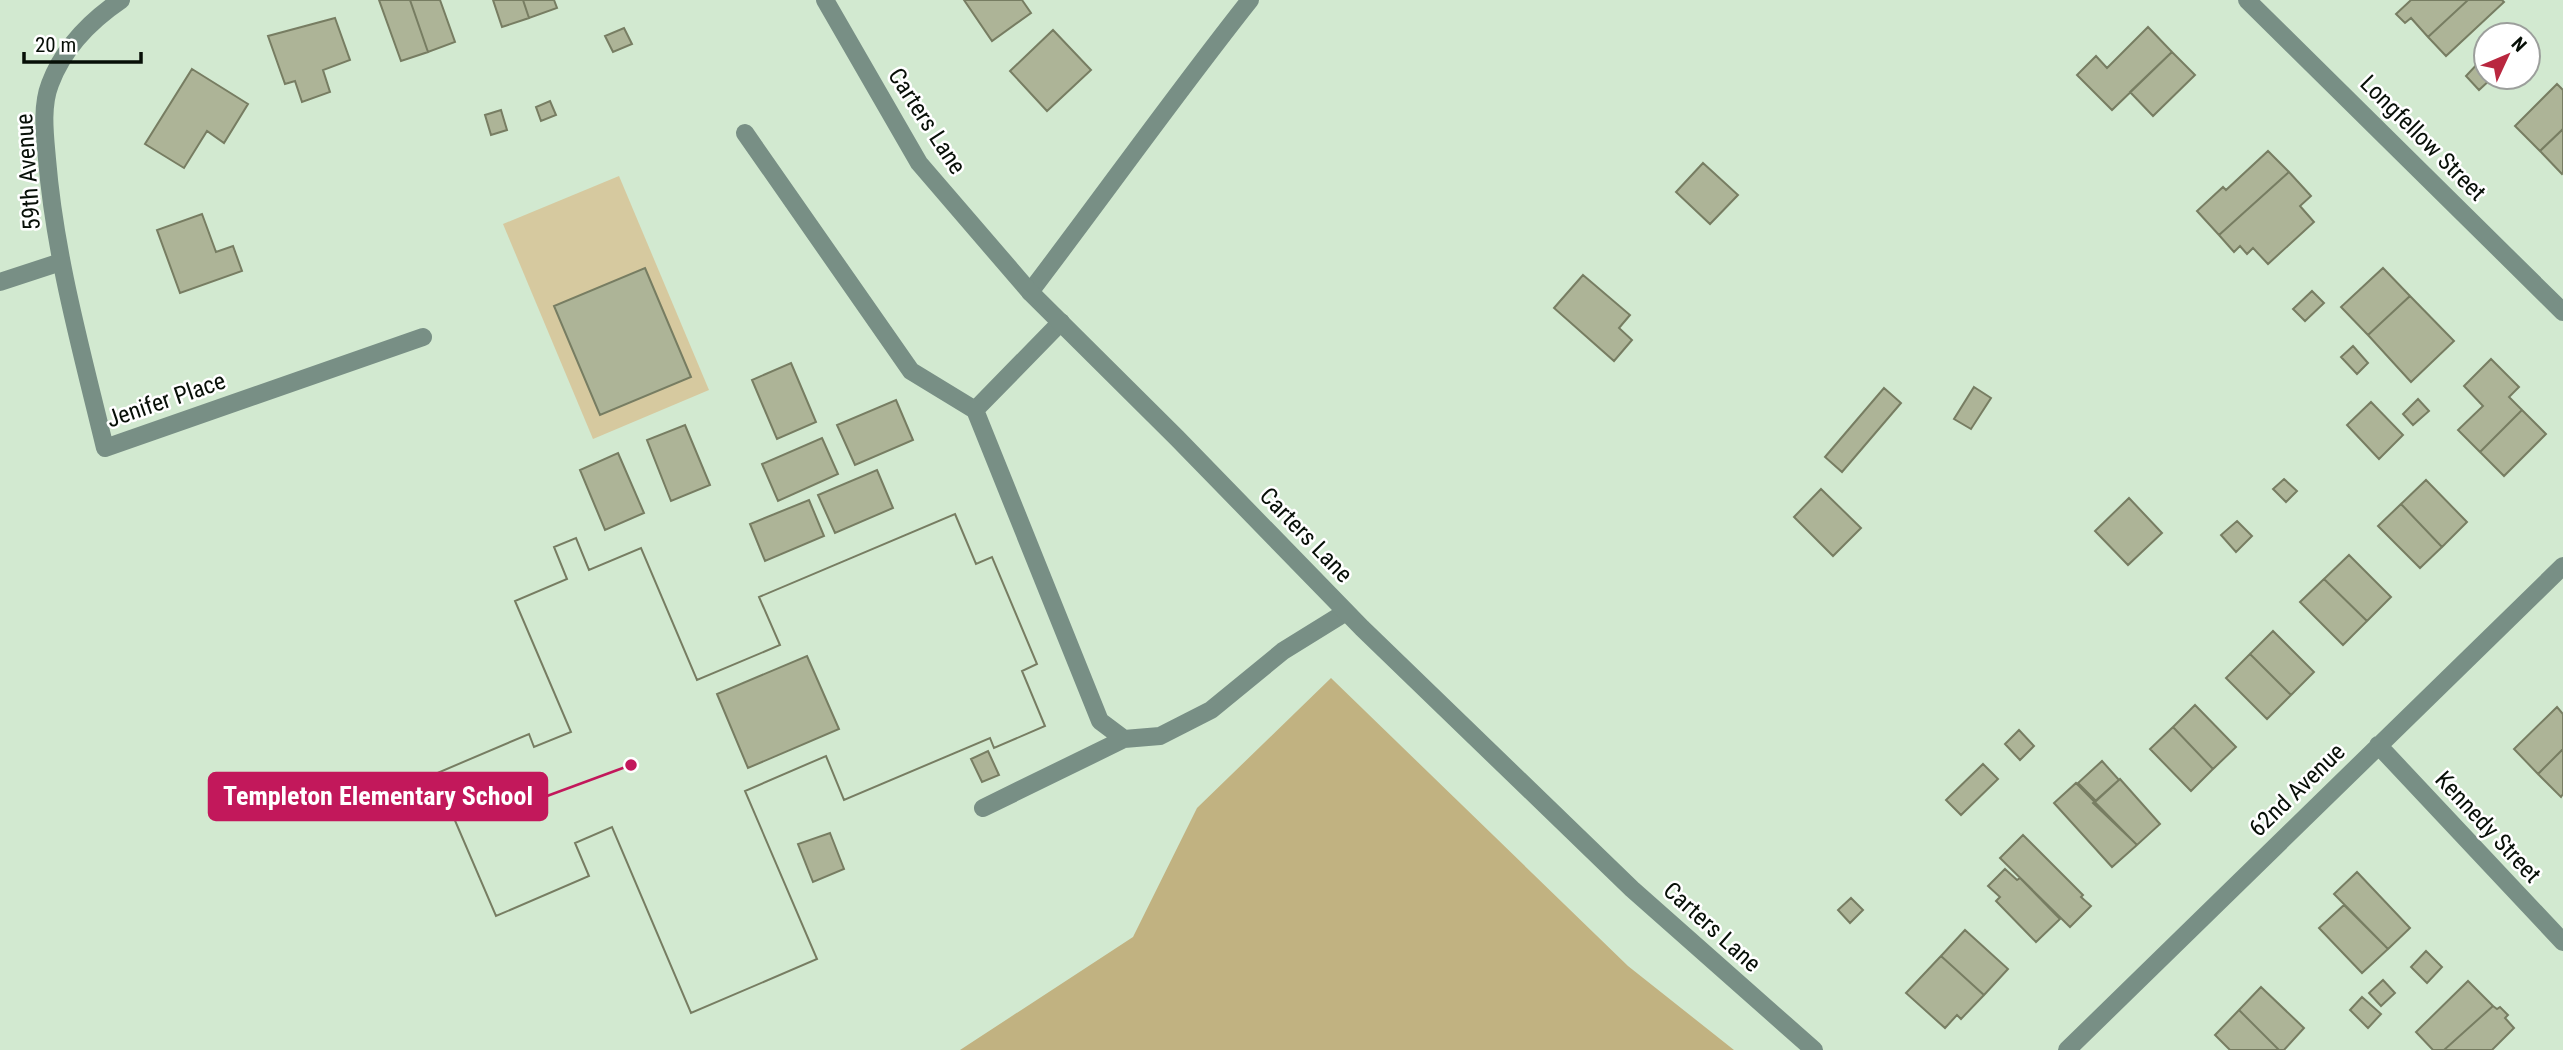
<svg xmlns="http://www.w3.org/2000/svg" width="2563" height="1050" font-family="'Roboto Condensed',sans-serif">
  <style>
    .green { fill: #d6c99f }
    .forest { fill: #c1b281 }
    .building { fill: #adb497; stroke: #777d62; stroke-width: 2; fill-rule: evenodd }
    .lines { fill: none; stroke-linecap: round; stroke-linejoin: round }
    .service { stroke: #788f85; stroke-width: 18 }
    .minor { stroke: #788f85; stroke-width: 18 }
    .labels { text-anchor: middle; stroke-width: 5; stroke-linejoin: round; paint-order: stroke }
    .street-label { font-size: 24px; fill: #070f07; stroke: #fff }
    .leader { fill: none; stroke: #c2185b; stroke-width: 2.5 }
    .callout-dot { fill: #c2185b; stroke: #fff; stroke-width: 2.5 }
    .callout { fill: #c2185b; stroke: #c2185b; stroke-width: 2.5 }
    .callout-label { font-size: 26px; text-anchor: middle; font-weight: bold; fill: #fff }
  </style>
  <rect width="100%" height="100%" fill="#d2e9d0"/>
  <path class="green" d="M 619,176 L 709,390 L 593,439 L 503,224 Z"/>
  <path class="forest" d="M 1331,678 L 1628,966 L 1734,1050 L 960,1050 L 1133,937 L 1197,808 Z"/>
  <path class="building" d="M 379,0 L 410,0 L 428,52 L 401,61 Z
    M 410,0 L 440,0 L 455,42 L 428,52 Z
    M 493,0 L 523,0 L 529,18 L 502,27 Z
    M 523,0 L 554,0 L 557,8 L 529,18 Z
    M 964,0 L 1022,0 L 1031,13 L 992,41 Z
    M 2411,0 L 2468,0 L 2428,37 L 2411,18 L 2405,23 L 2396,14 Z
    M 2468,0 L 2502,0 L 2504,2 L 2446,56 L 2428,37 Z
    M 335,18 L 350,60 L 323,70 L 330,92 L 302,102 L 295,81 L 285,84 L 268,36 Z
    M 2148,27 L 2172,52 L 2112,110 L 2077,75 L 2096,56 L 2107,68 Z
    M 624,28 L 632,44 L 613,52 L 605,36 Z
    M 1053,30 L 1091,70 L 1047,111 L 1010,71 Z
    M 2172,52 L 2195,75 L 2153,116 L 2130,92 Z
    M 2481,60 L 2486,65 L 2486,77 L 2493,77 L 2479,90 L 2466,76 Z
    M 192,69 L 248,104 L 224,143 L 207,131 L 184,168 L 145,144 Z
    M 2557,84 L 2563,90 L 2563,129 L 2540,151 L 2515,126 Z
    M 550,101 L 556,115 L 541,121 L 536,107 Z
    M 501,110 L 507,130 L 491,135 L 485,115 Z
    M 2563,129 L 2563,173 L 2562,174 L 2540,151 Z
    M 2268,151 L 2289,172 L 2219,235 L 2197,211 L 2223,187 L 2226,190 Z
    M 1703,163 L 1738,195 L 1710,224 L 1676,192 Z
    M 2289,172 L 2311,196 L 2300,206 L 2314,222 L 2268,264 L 2253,248 L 2247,254 L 2240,246 L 2234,252 L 2219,235 Z
    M 202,214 L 216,252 L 233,246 L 242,271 L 180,293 L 157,230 Z
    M 645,268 L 691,377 L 600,415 L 554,306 Z
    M 2383,268 L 2410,296 L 2368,335 L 2341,307 Z
    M 1583,275 L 1630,315 L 1619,328 L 1632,340 L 1614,361 L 1554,308 Z
    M 2312,291 L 2324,303 L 2305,321 L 2293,309 Z
    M 2410,296 L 2454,341 L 2411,382 L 2368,335 Z
    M 2353,346 L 2368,363 L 2357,374 L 2341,357 Z
    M 2491,359 L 2519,387 L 2509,397 L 2522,410 L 2480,452 L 2458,430 L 2483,406 L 2464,386 Z
    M 791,363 L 816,422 L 777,439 L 752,380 Z
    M 1974,387 L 1991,398 L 1971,429 L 1954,419 Z
    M 1884,388 L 1901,403 L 1842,472 L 1825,457 Z
    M 2418,399 L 2429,411 L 2413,425 L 2403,414 Z
    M 896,400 L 913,440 L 855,465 L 837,425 Z
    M 2371,402 L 2403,435 L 2379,459 L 2347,425 Z
    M 2522,410 L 2546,434 L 2504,476 L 2480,452 Z
    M 685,425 L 710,485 L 671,501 L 647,440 Z
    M 822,438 L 838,474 L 778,501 L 762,464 Z
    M 618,453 L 644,513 L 605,530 L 580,470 Z
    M 877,470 L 893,508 L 835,533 L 818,495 Z
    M 2284,479 L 2297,491 L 2286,502 L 2273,489 Z
    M 2426,480 L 2467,522 L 2442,547 L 2401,504 Z
    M 1821,489 L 1861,528 L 1833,556 L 1794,517 Z
    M 2129,498 L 2162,533 L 2128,565 L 2095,531 Z
    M 809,500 L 824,536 L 765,561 L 750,524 Z
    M 2401,504 L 2442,547 L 2420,568 L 2378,526 Z
    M 955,514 L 976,564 L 992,557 L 1037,664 L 1022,671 L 1045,726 L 994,748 L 990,738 L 844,800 L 826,756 L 745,791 L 817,959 L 691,1013 L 612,827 L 575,843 L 589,876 L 496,916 L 435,774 L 529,734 L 534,747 L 571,732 L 515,601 L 567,579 L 554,547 L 576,538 L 589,570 L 641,548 L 697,680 L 780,645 L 759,597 ZM 807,656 L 839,729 L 748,768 L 717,694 Z
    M 955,514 L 976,564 L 992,557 L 1037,664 L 1022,671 L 1045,726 L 994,748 L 990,738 L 844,800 L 826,756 L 745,791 L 817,959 L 691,1013 L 612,827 L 575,843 L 589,876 L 496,916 L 435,774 L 529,734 L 534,747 L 571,732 L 515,601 L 567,579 L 554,547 L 576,538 L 589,570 L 641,548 L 697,680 L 780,645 L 759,597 Z
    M 2237,521 L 2252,536 L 2236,552 L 2221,535 Z
    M 2349,555 L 2391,597 L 2367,621 L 2324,579 Z
    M 2324,579 L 2367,621 L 2343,645 L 2300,602 Z
    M 2273,631 L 2314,672 L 2291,695 L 2250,654 Z
    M 2250,654 L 2291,695 L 2267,719 L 2226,678 Z
    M 2195,705 L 2236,747 L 2213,769 L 2173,727 Z
    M 2557,707 L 2563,714 L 2563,749 L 2538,774 L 2514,749 Z
    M 2173,727 L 2213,769 L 2191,791 L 2150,749 Z
    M 2019,730 L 2034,746 L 2020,760 L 2005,744 Z
    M 2563,749 L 2563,794 L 2561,797 L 2538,774 Z
    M 988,751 L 999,775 L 982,782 L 971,759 Z
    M 2102,761 L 2119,780 L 2096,801 L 2078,783 Z
    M 1983,764 L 1998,779 L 1961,815 L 1946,800 Z
    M 2120,779 L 2160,824 L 2137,845 L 2093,803 Z
    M 2076,783 L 2137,845 L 2112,867 L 2054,803 Z
    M 830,833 L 844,869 L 813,882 L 798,844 Z
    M 2023,835 L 2083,895 L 2081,897 L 2091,906 L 2070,927 L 2000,858 Z
    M 2005,869 L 2017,880 L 2020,878 L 2060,919 L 2036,942 L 1996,901 L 2000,897 L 1988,886 Z
    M 2357,872 L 2410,928 L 2388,949 L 2334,894 Z
    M 1851,898 L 1863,910 L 1850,923 L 1838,910 Z
    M 2344,905 L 2388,949 L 2362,973 L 2319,928 Z
    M 1965,930 L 2008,969 L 1984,995 L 1941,956 Z
    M 2426,951 L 2442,967 L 2427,983 L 2411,967 Z
    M 1941,956 L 1984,995 L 1961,1019 L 1957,1015 L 1945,1028 L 1906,993 Z
    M 2383,980 L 2395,993 L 2381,1006 L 2369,993 Z
    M 2468,981 L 2493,1006 L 2444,1050 L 2433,1050 L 2416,1032 Z
    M 2261,987 L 2304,1028 L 2284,1050 L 2279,1050 L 2239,1010 Z
    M 2362,997 L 2381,1014 L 2368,1028 L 2350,1010 Z
    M 2493,1006 L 2497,1009 L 2500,1007 L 2508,1015 L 2505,1018 L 2514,1028 L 2492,1050 L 2444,1050 Z
    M 2239,1010 L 2279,1050 L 2230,1050 L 2215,1035 Z"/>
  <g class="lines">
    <path class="service" d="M 745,133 L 911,371 L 975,410 L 1100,721 L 1124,739 L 1160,736 L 1211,710 L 1283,651 L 1346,612
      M 1030,292 C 1104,195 1174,96 1250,0
      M 975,410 L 1061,322
      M 983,808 L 1124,739"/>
    <path class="minor" d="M 121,0 C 90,21 63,49 50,84 C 41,107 45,136 47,159 C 55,257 82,352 105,448 L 423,337
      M 825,0 L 919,163 L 1030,292 L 1177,438 L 1362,628 L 1632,889 L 1814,1050
      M 2247,0 L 2563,312
      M 0,282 L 61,262
      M 2378,745 L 2563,942
      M 2067,1050 L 2563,566"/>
  </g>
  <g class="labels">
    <g class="street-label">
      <text transform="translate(927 121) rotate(57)" y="8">Carters Lane</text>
      <text transform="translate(2423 138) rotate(45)" y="8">Longfellow Street</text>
      <text transform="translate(28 172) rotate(-94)" y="8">59th Avenue</text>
      <text transform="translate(166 400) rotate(-19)" y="8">Jenifer Place</text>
      <text transform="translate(1306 535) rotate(46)" y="8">Carters Lane</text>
      <text transform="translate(2297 790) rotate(-44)" y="8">62nd Avenue</text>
      <text transform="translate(2488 827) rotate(47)" y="8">Kennedy Street</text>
      <text transform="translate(1712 927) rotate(42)" y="8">Carters Lane</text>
    </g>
  </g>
  <path class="leader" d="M631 765L547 796"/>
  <circle class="callout-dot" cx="631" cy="765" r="7"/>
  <rect class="callout" x="209" y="773" width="338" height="47" rx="7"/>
  <g class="callout-label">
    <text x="378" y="805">Templeton Elementary School</text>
  </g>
  <g transform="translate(2507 56) rotate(46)"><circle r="33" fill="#ffffff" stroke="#9c9f9c" stroke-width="2"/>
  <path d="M0-5L12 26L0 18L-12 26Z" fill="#b9273f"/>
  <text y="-10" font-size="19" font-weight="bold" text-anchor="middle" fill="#070f07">N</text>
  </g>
  <path d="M24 52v10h117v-10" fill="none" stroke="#070f07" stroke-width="3.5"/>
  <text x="35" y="52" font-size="21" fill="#070f07" stroke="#ffffff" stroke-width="5" paint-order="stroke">20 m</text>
</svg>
